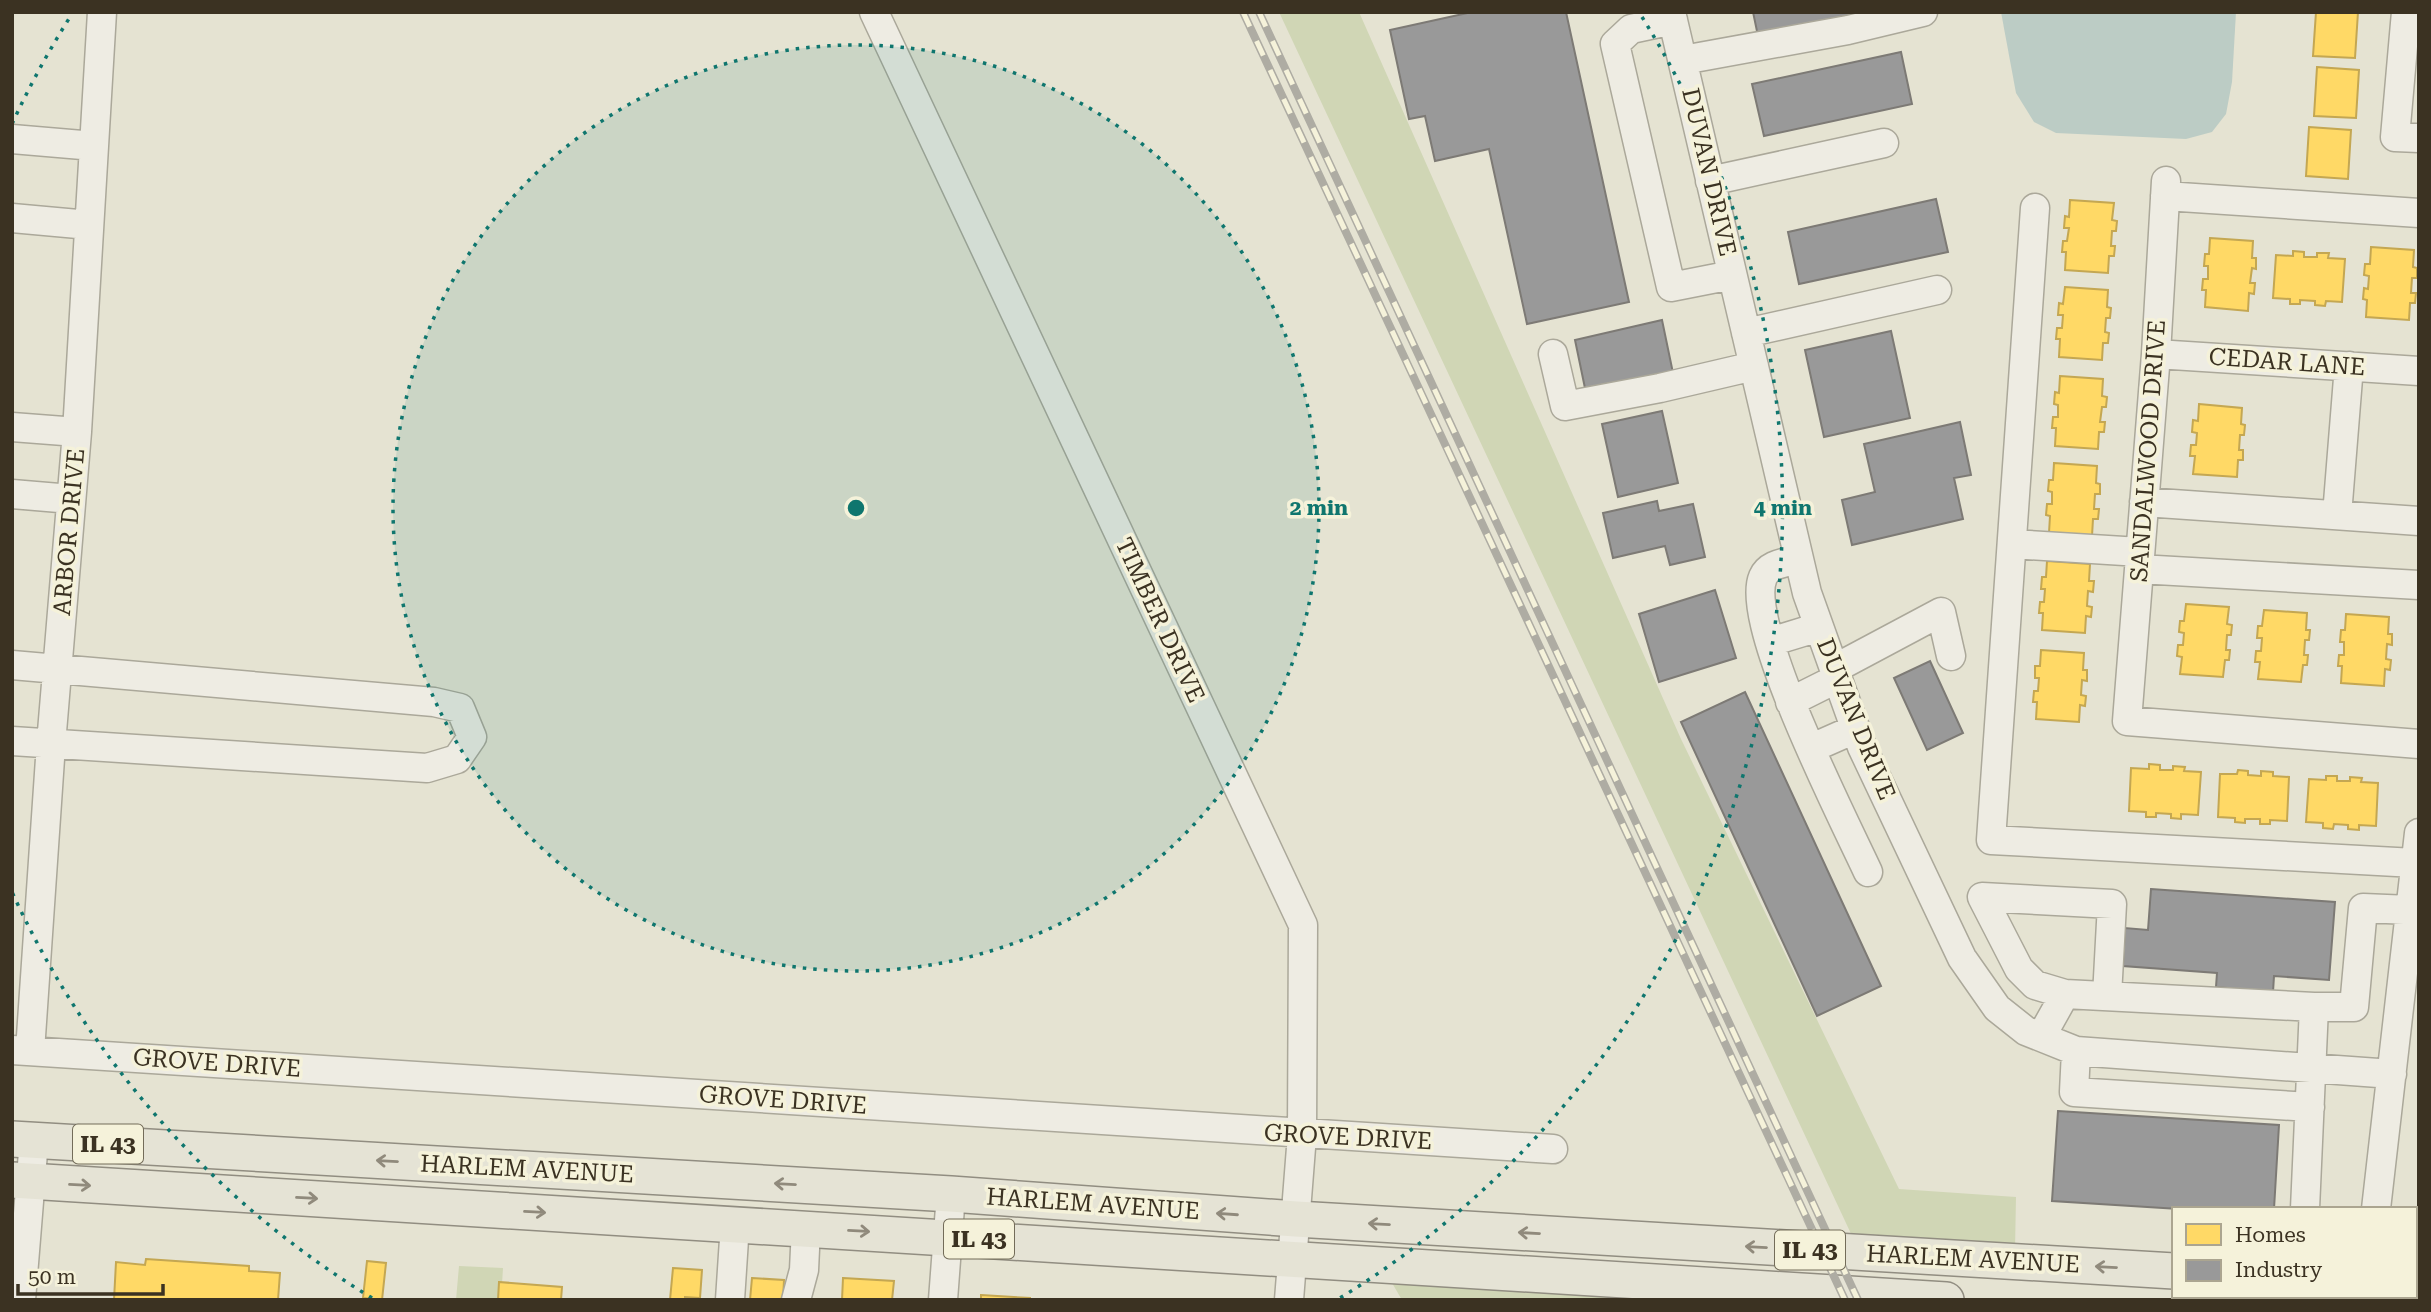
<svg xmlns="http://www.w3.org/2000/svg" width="2431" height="1312" font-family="'Roboto Serif',serif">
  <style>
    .green { fill: #d0d6b5 }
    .water { fill: #bcccc5 }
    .homes { fill: #ffd966; stroke: #c4a752; stroke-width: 2 }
    .industry { fill: #999; stroke: #7d7a75; stroke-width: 2 }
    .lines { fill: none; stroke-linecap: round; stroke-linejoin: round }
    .minor-casing { stroke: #aba89a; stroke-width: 31 }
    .major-casing { stroke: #918d81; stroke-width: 38 }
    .minor { stroke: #eeece3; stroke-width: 28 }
    .major { stroke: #e5e3d5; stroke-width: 35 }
    .rail-casing { stroke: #aeaca3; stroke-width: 8 }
    .rail { stroke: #f5f2da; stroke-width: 5; stroke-dasharray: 16; stroke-linecap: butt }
    .oneway { stroke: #908a7c }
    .ring { fill: none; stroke: #0f766e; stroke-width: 3.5; stroke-dasharray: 3.5 7 }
    .labels { text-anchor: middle; stroke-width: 7; stroke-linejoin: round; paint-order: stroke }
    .shield { fill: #f5f2da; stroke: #736c59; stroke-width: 2 }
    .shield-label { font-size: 23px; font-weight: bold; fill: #3b3222 }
    .street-label { font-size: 24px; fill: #3b3222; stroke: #f5f2da }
    .centre { fill: #0f766e; stroke: #f5f2da; stroke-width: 3.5 }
    .ring-label { font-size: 21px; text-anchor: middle; font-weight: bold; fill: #0f766e; stroke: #f5f2da; stroke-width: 7; stroke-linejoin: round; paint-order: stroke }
  </style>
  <rect width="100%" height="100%" fill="#e5e3d2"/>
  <path class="green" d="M 1279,12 L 1359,12 L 1681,739 L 1899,1189 L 2016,1197 L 2015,1250 L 1853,1238 Z
    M 459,1266 L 503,1268 L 501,1300 L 456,1300 Z
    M 1388,1276 L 1771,1300 L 1402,1300 Z"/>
  <path class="water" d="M 2001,12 L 2236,12 L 2232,82 L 2226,114 L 2212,132 L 2186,139 L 2056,133 L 2034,122 L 2016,93 Z"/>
  <path class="homes" d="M 2316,12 L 2358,12 L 2355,58 L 2313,56 Z
    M 2317,67 L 2359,70 L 2356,118 L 2314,116 Z
    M 2309,127 L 2351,130 L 2348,179 L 2306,176 Z
    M 2070,200 L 2114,203 L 2112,220 L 2117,221 L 2116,231 L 2112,231 L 2111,246 L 2115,246 L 2114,256 L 2109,256 L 2108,273 L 2065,270 L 2066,252 L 2062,252 L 2063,241 L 2067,241 L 2069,228 L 2064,228 L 2065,216 L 2069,217 Z
    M 2210,238 L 2253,241 L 2252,258 L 2256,258 L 2256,269 L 2252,268 L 2250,283 L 2255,283 L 2254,294 L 2249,293 L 2248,311 L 2205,307 L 2206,290 L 2202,290 L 2203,279 L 2208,279 L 2208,266 L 2204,266 L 2205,254 L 2209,254 Z
    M 2371,247 L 2414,250 L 2413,267 L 2417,268 L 2417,278 L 2412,278 L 2411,293 L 2416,293 L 2415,303 L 2410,303 L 2409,320 L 2366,317 L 2367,300 L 2363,299 L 2364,288 L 2368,289 L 2369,276 L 2364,275 L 2365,264 L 2370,264 Z
    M 2293,251 L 2304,252 L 2304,257 L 2317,257 L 2317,253 L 2329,253 L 2328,258 L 2345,259 L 2342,302 L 2326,301 L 2325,306 L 2315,305 L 2315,301 L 2300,300 L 2300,304 L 2290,304 L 2290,299 L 2273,298 L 2276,255 L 2293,256 Z
    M 2065,287 L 2108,290 L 2107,307 L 2111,308 L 2110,318 L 2106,318 L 2105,332 L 2109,333 L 2108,343 L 2103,343 L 2102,360 L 2059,357 L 2060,339 L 2056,339 L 2057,328 L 2062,328 L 2063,315 L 2058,315 L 2059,303 L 2063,304 Z
    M 2060,376 L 2103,379 L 2102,396 L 2107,397 L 2106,407 L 2102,407 L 2100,422 L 2105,422 L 2104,432 L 2099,432 L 2098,449 L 2055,446 L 2056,428 L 2052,428 L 2053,417 L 2058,417 L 2058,405 L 2054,404 L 2055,392 L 2059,393 Z
    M 2199,404 L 2242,408 L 2241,424 L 2245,425 L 2244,435 L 2240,435 L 2239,450 L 2243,450 L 2243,460 L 2238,460 L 2237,477 L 2193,474 L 2195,456 L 2190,456 L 2191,445 L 2196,445 L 2197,433 L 2192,432 L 2193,420 L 2198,421 Z
    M 2054,463 L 2097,466 L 2096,483 L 2100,484 L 2100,494 L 2095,494 L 2094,509 L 2099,509 L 2098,519 L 2093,519 L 2092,536 L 2049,533 L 2050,516 L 2046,515 L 2047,504 L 2052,504 L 2052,492 L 2048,491 L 2049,480 L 2053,480 Z
    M 2047,561 L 2090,564 L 2089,581 L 2094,581 L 2093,592 L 2088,591 L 2087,606 L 2092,607 L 2091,617 L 2086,616 L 2085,633 L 2042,630 L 2043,613 L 2039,613 L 2040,602 L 2044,602 L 2045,589 L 2041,589 L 2042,577 L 2046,577 Z
    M 2186,604 L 2229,607 L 2227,624 L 2232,625 L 2231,635 L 2227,635 L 2226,650 L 2230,650 L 2229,660 L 2225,660 L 2223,677 L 2180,674 L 2182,657 L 2177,656 L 2178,645 L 2183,645 L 2184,633 L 2179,632 L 2180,621 L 2184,621 Z
    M 2264,610 L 2307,613 L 2306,630 L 2310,630 L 2309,640 L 2305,640 L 2304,655 L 2308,655 L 2307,665 L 2303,665 L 2301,682 L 2258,679 L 2260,662 L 2255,662 L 2256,651 L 2261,651 L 2262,638 L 2257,638 L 2258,626 L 2262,626 Z
    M 2346,614 L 2389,617 L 2388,634 L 2392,634 L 2392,645 L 2387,644 L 2386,659 L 2391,660 L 2390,670 L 2385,669 L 2384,686 L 2341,683 L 2342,666 L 2338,666 L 2339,655 L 2344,655 L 2344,642 L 2340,642 L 2341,630 L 2345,630 Z
    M 2041,650 L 2084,653 L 2083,670 L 2087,670 L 2087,681 L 2082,680 L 2081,695 L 2086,696 L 2085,706 L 2080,705 L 2079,722 L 2036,719 L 2037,702 L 2033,702 L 2034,691 L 2038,691 L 2039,678 L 2035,678 L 2035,666 L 2040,666 Z
    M 2149,764 L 2160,765 L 2160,770 L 2173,770 L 2173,766 L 2185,767 L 2184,771 L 2201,772 L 2198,815 L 2181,814 L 2181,819 L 2171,818 L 2171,814 L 2156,813 L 2156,817 L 2146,817 L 2146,812 L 2129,811 L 2131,768 L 2149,769 Z
    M 2238,770 L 2248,771 L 2248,775 L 2261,776 L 2261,771 L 2273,772 L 2273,776 L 2289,777 L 2287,821 L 2270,820 L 2270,824 L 2260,824 L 2260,819 L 2245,819 L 2245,823 L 2235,822 L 2235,818 L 2218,817 L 2220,774 L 2237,774 Z
    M 2326,776 L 2337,776 L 2337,781 L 2350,781 L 2350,777 L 2362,778 L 2361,782 L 2378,783 L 2376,826 L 2359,825 L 2359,830 L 2348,829 L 2348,825 L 2334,824 L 2333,829 L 2323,828 L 2323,823 L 2306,822 L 2309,779 L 2326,780 Z
    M 146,1259 L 249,1266 L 249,1271 L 280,1273 L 278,1300 L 114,1300 L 116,1262 L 145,1265 Z
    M 367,1261 L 386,1263 L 382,1300 L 363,1298 Z
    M 673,1268 L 702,1270 L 700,1298 L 685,1297 L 685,1300 L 670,1300 Z
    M 752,1278 L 784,1280 L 783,1300 L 750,1300 Z
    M 843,1278 L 894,1281 L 892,1300 L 842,1300 Z
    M 499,1282 L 562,1287 L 561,1300 L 498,1300 Z
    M 981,1295 L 1030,1298 L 1030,1300 L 981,1300 Z"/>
  <path class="industry" d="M 1472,12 L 1566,12 L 1629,302 L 1527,324 L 1489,149 L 1435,161 L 1425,116 L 1409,119 L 1390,30 Z
    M 1753,12 L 1869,12 L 1758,36 Z
    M 1901,52 L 1912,104 L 1764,136 L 1752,84 Z
    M 1936,199 L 1948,252 L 1799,284 L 1788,232 Z
    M 1662,320 L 1673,373 L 1586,393 L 1575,340 Z
    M 1891,331 L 1910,418 L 1824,437 L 1805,350 Z
    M 1662,411 L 1678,483 L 1618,497 L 1602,424 Z
    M 1960,422 L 1971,475 L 1954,478 L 1963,519 L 1852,545 L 1842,500 L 1875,492 L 1864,444 Z
    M 1657,501 L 1659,511 L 1693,504 L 1705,557 L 1670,565 L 1665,546 L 1613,558 L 1603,513 Z
    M 1715,590 L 1736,658 L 1659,682 L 1639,614 Z
    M 1930,661 L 1963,733 L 1927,750 L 1894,678 Z
    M 1745,692 L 1881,986 L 1817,1016 L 1681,722 Z
    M 2151,889 L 2335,902 L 2329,980 L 2274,976 L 2273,992 L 2216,987 L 2217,973 L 2123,966 L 2125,928 L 2148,930 Z
    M 2058,1111 L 2279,1125 L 2274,1209 L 2179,1209 L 2052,1201 Z"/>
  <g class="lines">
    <defs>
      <path id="minor" d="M 874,12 L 1303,925 L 1302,1135 L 1289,1300
        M 1671,12 L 1807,593 L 1862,747 L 1962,958 L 1997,1008 L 2026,1031 L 2076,1051 L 2392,1074
        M 2406,12 L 2395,137 L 2419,138
        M 1673,20 L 1631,29 L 1615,44 L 1671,287 L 1732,275
        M 1683,60 L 1848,30 L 1923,12
        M 12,139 L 94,146
        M 1710,181 L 1884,143
        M 2166,181 L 2156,354 L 2127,721 L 2419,744
        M 2165,196 L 2419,213
        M 2035,208 L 1991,840 L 2415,863
        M 12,218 L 89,225
        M 1746,333 L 1937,290
        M 1553,354 L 1565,406 L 1660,388 L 1754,366
        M 2156,354 L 2419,371
        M 12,427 L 77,432
        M 12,494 L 71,499
        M 2144,502 L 2419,521
        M 2337,515 L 2349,366
        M 2012,544 L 2140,552
        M 1799,559 C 1786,563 1769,563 1763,577 C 1743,623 1845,822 1868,872
        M 2139,569 L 2419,585
        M 1770,642 L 1819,627
        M 12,665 L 434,702 L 460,708 L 472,737 L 457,759 L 427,768 L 12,741
        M 1834,669 L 1941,612 L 1951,656
        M 1790,702 L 1838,678
        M 1812,748 L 1855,729
        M 2065,994 L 2035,985 L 2019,969 L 1982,897 L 2112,904 L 2107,996
        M 2041,1037 L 2065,994 L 2314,1007
        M 12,1050 L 1553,1149
        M 30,1051 L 51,744 L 77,432 L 102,12
        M 2076,1051 L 2074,1092 L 2310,1107
        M 2305,1209 L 2314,1007 L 2354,1007 L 2363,908 L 2410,910
        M 2376,1209 L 2419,833
        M 21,1300 L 34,1140
        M 730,1300 L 735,1224
        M 796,1300 L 804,1270 L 806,1228
        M 943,1300 L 951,1194
        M 2365,1300 L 2365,1296"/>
      <path id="major" d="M 12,1139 L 951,1194 L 1296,1219 L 2174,1271
        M 12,1180 L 1946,1300
        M 2415,1286 L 2419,1286"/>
    </defs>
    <use href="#minor" class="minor-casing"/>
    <use href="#major" class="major-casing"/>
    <use href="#minor" class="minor"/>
    <use href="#major" class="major"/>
    <defs>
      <path id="rail" d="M 1243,12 L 1845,1300
        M 1259,12 L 1858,1300"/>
    </defs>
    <use href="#rail" class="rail-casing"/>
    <use href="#rail" class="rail"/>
  </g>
  <defs><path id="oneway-shaft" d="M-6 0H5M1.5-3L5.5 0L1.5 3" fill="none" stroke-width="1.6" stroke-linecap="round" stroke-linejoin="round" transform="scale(1.75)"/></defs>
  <g class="oneway">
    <use href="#oneway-shaft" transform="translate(387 1161) rotate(-177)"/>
    <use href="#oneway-shaft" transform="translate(785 1184) rotate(-177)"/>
    <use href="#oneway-shaft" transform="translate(80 1185) rotate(3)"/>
    <use href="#oneway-shaft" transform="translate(307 1198) rotate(3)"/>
    <use href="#oneway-shaft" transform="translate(535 1212) rotate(3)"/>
    <use href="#oneway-shaft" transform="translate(1227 1214) rotate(-176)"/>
    <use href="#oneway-shaft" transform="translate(1379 1224) rotate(-177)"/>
    <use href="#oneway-shaft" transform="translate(859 1231) rotate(3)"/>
    <use href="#oneway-shaft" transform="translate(1529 1233) rotate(-177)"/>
    <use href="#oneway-shaft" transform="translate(1756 1247) rotate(-177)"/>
    <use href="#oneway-shaft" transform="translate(2106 1267) rotate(-177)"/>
  </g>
  <circle cx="856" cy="508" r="463" fill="#0f766e" fill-opacity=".12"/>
  <g class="ring">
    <circle cx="856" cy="508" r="463"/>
    <path d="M372 1298A927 927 0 0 1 12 892M12 124A927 927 0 0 1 70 17M1642 17A927 927 0 0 1 1340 1298"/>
  </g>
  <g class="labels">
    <g class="shield">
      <rect x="73" y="1124.5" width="70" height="39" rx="5"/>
      <rect x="944" y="1219.5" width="70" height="39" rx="5"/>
      <rect x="1775" y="1230.5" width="70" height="39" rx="5"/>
    </g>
    <g class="shield-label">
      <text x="108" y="1152">IL 43</text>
      <text x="979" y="1247">IL 43</text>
      <text x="1810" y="1258">IL 43</text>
    </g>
    <g class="street-label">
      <text transform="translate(1709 172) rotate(77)" y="8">DUVAN DRIVE</text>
      <text transform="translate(2287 362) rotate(4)" y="8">CEDAR LANE</text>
      <text transform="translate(2148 451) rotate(-86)" y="8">SANDALWOOD DRIVE</text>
      <text transform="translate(69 532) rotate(-85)" y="8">ARBOR DRIVE</text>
      <text transform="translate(1160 620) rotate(65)" y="8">TIMBER DRIVE</text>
      <text transform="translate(1856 719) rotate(68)" y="8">DUVAN DRIVE</text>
      <text transform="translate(217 1063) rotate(4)" y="8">GROVE DRIVE</text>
      <text transform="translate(783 1100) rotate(4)" y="8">GROVE DRIVE</text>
      <text transform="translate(1348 1137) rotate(3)" y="8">GROVE DRIVE</text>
      <text transform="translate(527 1169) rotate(3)" y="8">HARLEM AVENUE</text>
      <text transform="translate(1093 1204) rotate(4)" y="8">HARLEM AVENUE</text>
      <text transform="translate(1973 1259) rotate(3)" y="8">HARLEM AVENUE</text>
    </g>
  </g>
  <circle cx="856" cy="508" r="10" class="centre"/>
  <g class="ring-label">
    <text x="1319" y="515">2 min</text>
    <text x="1783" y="515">4 min</text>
  </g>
  <rect width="2431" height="1312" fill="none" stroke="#3b3222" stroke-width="28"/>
  <rect x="2172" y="1207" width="245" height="91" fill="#f5f2da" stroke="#aba590" stroke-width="2"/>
  <rect x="2186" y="1224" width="35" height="21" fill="#ffd966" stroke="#aba590" stroke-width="2"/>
  <text x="2235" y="1242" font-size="21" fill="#3b3222">Homes</text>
  <rect x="2186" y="1260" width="35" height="21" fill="#999999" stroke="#aba590" stroke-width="2"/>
  <text x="2235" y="1277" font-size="21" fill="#3b3222">Industry</text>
  <path d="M18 1284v10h145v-10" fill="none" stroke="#3b3222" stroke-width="3.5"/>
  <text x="28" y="1284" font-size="21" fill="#3b3222" stroke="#f5f2da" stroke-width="5" paint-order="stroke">50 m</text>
</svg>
